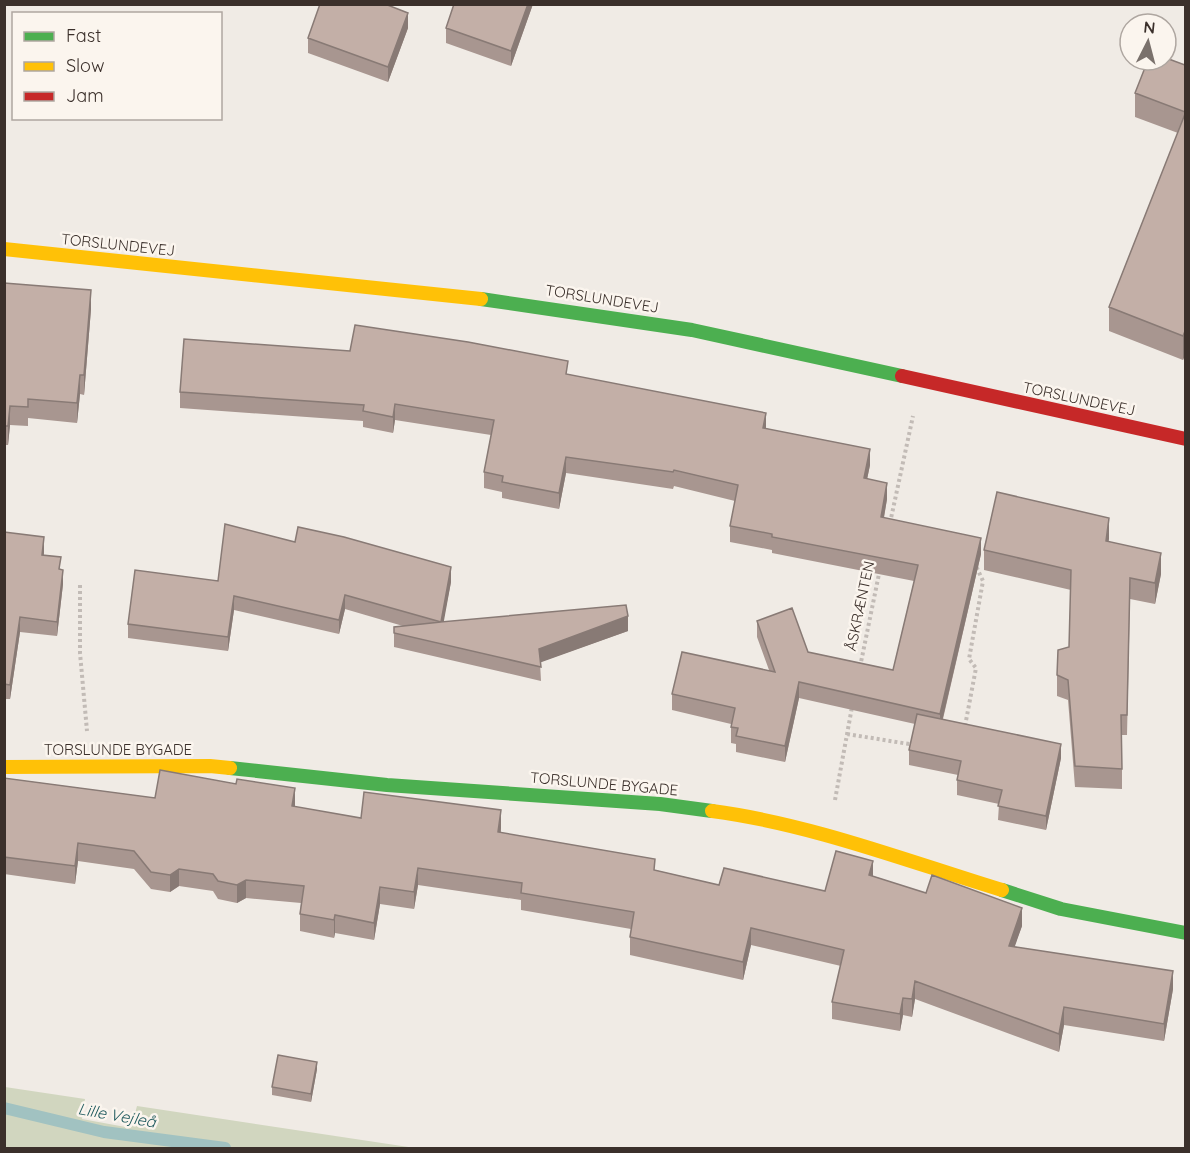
<svg xmlns="http://www.w3.org/2000/svg" width="1190" height="1153" font-family="Quicksand,sans-serif">
  <style>
    .green { fill: #d1d6bf }
    .lines { fill: none; stroke-linecap: round; stroke-linejoin: round }
    .stream { stroke: #a1c2c1; stroke-width: 12 }
    .path { stroke: #c2bbb6; stroke-width: 4; stroke-dasharray: 3 3; stroke-linecap: butt }
    .fast { stroke: #4caf50; stroke-width: 14 }
    .slow { stroke: #ffc107; stroke-width: 14 }
    .jam { stroke: #c62828; stroke-width: 14 }
    .wall { fill: #a89690 }
    .shaded-wall { fill: #887a75 }
    .building { fill: #c3afa7; stroke: #887a75; stroke-width: 1.5 }
    .labels { text-anchor: middle; stroke-width: 5; stroke-linejoin: round; paint-order: stroke }
    .street-label { font-size: 15px; fill: #3b302b; stroke: #fbf5ee }
    .water-label { font-size: 16px; font-style: italic; fill: #1f5a5e; stroke: #fbf5ee }
  </style>
  <rect width="100%" height="100%" fill="#f0ebe5"/>
  <path class="green" d="M 5,1087 L 85,1099 L 82,1119 L 131,1128 L 137,1106 L 415,1148 L 5,1148 Z"/>
  <g class="lines">
    <path class="stream" d="M 4,1108 L 104,1132 L 225,1148"/>
    <path class="path" d="M 890,523 L 913,416
      M 80,585 L 80,653 L 87,731
      M 860,667 L 880,569
      M 965,726 L 976,668 L 969,659 L 983,581 L 976,566
      M 847,734 L 915,745
      M 835,800 L 852,707"/>
    <path class="fast" d="M 481,299 L 692,330 L 902,376
      M 230,768 L 387,785 L 660,804 L 712,811
      M 1002,890 L 1061,909 L 1186,933"/>
    <path class="slow" d="M 4,249 L 481,299
      M 4,767 L 210,766 L 230,768
      M 712,811 C 811,824 907,861 1002,890"/>
    <path class="jam" d="M 902,376 L 1186,439"/>
  </g>
  <path class="wall" d="M 454,4 L 533,4 L 511,66 L 446,43 L 446,28 Z
    M 408,28 L 388,82 L 308,53 L 308,38 Z
    M 1185,65 L 1185,355 L 1183,360 L 1109,331 L 1109,307 L 1178,133 L 1135,117 L 1135,93 Z
    M 4,283 L 91,309 L 84,395 L 80,394 L 77,423 L 28,418 L 28,426 L 10,425 L 8,445 L 4,445 Z
    M 568,374 L 766,428 L 870,465 L 867,479 L 887,499 L 884,518 L 981,554 L 943,719 L 1061,758 L 1046,830 L 998,820 L 999,804 L 957,795 L 957,780 L 958,775 L 909,765 L 909,750 L 915,724 L 799,698 L 785,762 L 736,752 L 736,744 L 731,743 L 731,724 L 672,710 L 672,694 L 769,670 L 757,637 L 757,621 L 808,652 L 893,670 L 914,581 L 772,553 L 772,550 L 730,542 L 730,526 L 735,501 L 674,486 L 673,489 L 566,473 L 559,509 L 502,498 L 502,492 L 484,488 L 484,472 L 491,435 L 395,420 L 393,433 L 363,427 L 363,421 L 180,408 L 180,392 Z
    M 4,532 L 44,552 L 44,555 L 61,570 L 63,584 L 57,636 L 20,632 L 10,699 L 4,699 Z
    M 1108,542 L 1161,574 L 1155,604 L 1130,599 L 1127,735 L 1122,735 L 1122,789 L 1075,787 L 1068,700 L 1057,696 L 1057,675 L 1069,647 L 1071,590 L 984,570 L 984,550 Z
    M 218,581 L 451,582 L 443,622 L 628,631 L 540,662 L 541,681 L 394,647 L 394,627 L 403,626 L 345,609 L 339,634 L 234,610 L 228,651 L 128,638 L 128,624 Z
    M 4,778 L 155,798 L 295,807 L 361,818 L 501,828 L 501,833 L 655,870 L 719,885 L 825,891 L 873,876 L 1022,926 L 1014,947 L 1173,989 L 1164,1041 L 1064,1025 L 1059,1052 L 915,999 L 912,1017 L 903,1015 L 900,1031 L 832,1019 L 832,1002 L 841,966 L 751,945 L 743,980 L 630,955 L 630,937 L 631,929 L 521,910 L 521,900 L 418,885 L 414,909 L 380,904 L 374,940 L 335,933 L 334,938 L 300,931 L 300,914 L 301,903 L 246,898 L 237,903 L 218,899 L 213,891 L 179,886 L 170,892 L 151,889 L 134,869 L 78,861 L 75,884 L 4,874 Z
    M 317,1069 L 311,1102 L 272,1095 L 272,1087 Z"/>
  <path class="shaded-wall" d="M 528,4 L 533,4 L 511,66 L 511,51 Z
    M 408,13 L 408,28 L 388,82 L 388,67 Z
    M 91,290 L 91,309 L 84,395 L 84,375 Z
    M 1185,331 L 1185,355 L 1183,360 L 1183,336 Z
    M 80,375 L 80,394 L 77,423 L 77,403 Z
    M 395,404 L 395,420 L 393,433 L 393,417 Z
    M 10,406 L 10,425 L 8,445 L 8,426 Z
    M 766,413 L 766,429 L 763,428 Z
    M 870,449 L 870,465 L 864,494 L 864,478 Z
    M 566,457 L 566,473 L 559,509 L 559,493 Z
    M 887,483 L 887,499 L 881,533 L 881,517 Z
    M 1109,518 L 1109,539 L 1106,561 L 1106,541 Z
    M 44,537 L 44,552 L 42,569 L 42,555 Z
    M 981,538 L 981,554 L 940,730 L 940,714 Z
    M 1161,553 L 1161,574 L 1155,604 L 1155,583 Z
    M 451,567 L 451,582 L 441,637 L 441,622 Z
    M 63,570 L 63,584 L 57,636 L 57,622 Z
    M 345,595 L 345,609 L 339,634 L 339,620 Z
    M 234,596 L 234,610 L 228,651 L 228,637 Z
    M 628,616 L 628,631 L 539,663 L 539,649 Z
    M 20,617 L 20,632 L 10,699 L 10,685 Z
    M 799,682 L 799,698 L 785,762 L 785,746 Z
    M 1061,744 L 1061,758 L 1046,830 L 1046,816 Z
    M 295,788 L 295,806 L 292,824 L 292,806 Z
    M 501,810 L 501,828 L 498,850 L 498,832 Z
    M 78,843 L 78,861 L 75,884 L 75,866 Z
    M 873,861 L 873,878 L 869,875 Z
    M 418,868 L 418,885 L 414,909 L 414,892 Z
    M 179,869 L 179,886 L 170,892 L 170,875 Z
    M 246,880 L 246,898 L 237,903 L 237,885 Z
    M 380,887 L 380,904 L 374,940 L 374,923 Z
    M 1022,908 L 1022,926 L 1009,963 L 1009,946 Z
    M 335,915 L 335,933 L 334,938 L 334,920 Z
    M 751,928 L 751,945 L 743,980 L 743,962 Z
    M 1173,971 L 1173,989 L 1164,1041 L 1164,1024 Z
    M 915,981 L 915,999 L 912,1017 L 912,999 Z
    M 903,998 L 903,1015 L 900,1031 L 900,1014 Z
    M 1064,1007 L 1064,1025 L 1059,1052 L 1059,1034 Z
    M 317,1062 L 317,1069 L 311,1102 L 311,1094 Z"/>
  <path class="building" d="M 320,4 L 385,4 L 408,13 L 388,67 L 308,38 Z
    M 454,4 L 528,4 L 511,51 L 446,28 Z
    M 1166,58 L 1185,65 L 1185,112 L 1135,93 L 1148,60 L 1166,60 Z
    M 1185,114 L 1185,331 L 1183,336 L 1109,307 Z
    M 4,283 L 91,290 L 84,375 L 80,375 L 77,403 L 28,399 L 28,407 L 10,406 L 8,426 L 4,426 Z
    M 355,325 L 468,342 L 568,361 L 566,374 L 766,413 L 763,428 L 870,449 L 864,478 L 887,483 L 881,517 L 981,538 L 940,714 L 799,682 L 785,746 L 736,736 L 738,728 L 731,727 L 735,708 L 672,694 L 682,652 L 775,672 L 757,621 L 792,608 L 808,652 L 893,670 L 918,565 L 772,537 L 772,534 L 730,526 L 738,485 L 674,470 L 673,472 L 566,457 L 559,493 L 502,482 L 503,476 L 484,472 L 494,420 L 395,404 L 393,417 L 363,411 L 364,405 L 180,392 L 184,339 L 350,351 Z
    M 997,492 L 1109,518 L 1106,541 L 1161,553 L 1155,583 L 1130,578 L 1127,715 L 1121,715 L 1122,769 L 1075,766 L 1068,680 L 1057,675 L 1058,650 L 1069,647 L 1071,570 L 984,550 Z
    M 225,524 L 295,542 L 298,527 L 344,537 L 451,567 L 441,622 L 626,605 L 628,616 L 539,649 L 541,667 L 394,633 L 394,627 L 441,622 L 345,595 L 339,620 L 234,596 L 228,637 L 128,624 L 135,570 L 218,581 Z
    M 4,532 L 44,537 L 42,555 L 61,557 L 59,569 L 63,570 L 57,622 L 20,617 L 10,685 L 4,684 Z
    M 917,714 L 1061,744 L 1046,816 L 998,806 L 1002,790 L 957,780 L 961,761 L 909,750 Z
    M 160,770 L 236,784 L 237,779 L 295,788 L 292,806 L 361,818 L 364,792 L 501,810 L 498,832 L 655,859 L 654,870 L 719,885 L 724,868 L 825,891 L 836,851 L 873,861 L 869,875 L 926,893 L 932,875 L 1022,908 L 1009,946 L 1173,971 L 1164,1024 L 1064,1007 L 1059,1034 L 915,981 L 912,999 L 903,998 L 900,1014 L 832,1002 L 844,950 L 751,928 L 743,962 L 630,937 L 634,912 L 521,893 L 522,883 L 418,868 L 414,892 L 380,887 L 374,923 L 335,915 L 334,920 L 300,914 L 304,886 L 246,880 L 237,885 L 218,881 L 213,874 L 179,869 L 170,875 L 151,872 L 134,851 L 78,843 L 75,866 L 4,857 L 4,778 L 155,798 Z
    M 278,1055 L 317,1062 L 311,1094 L 272,1087 Z"/>
  <g class="labels">
    <g class="street-label">
      <text transform="translate(118 245) rotate(6)" y="5">TORSLUNDEVEJ</text>
      <text transform="translate(602 299) rotate(9)" y="5">TORSLUNDEVEJ</text>
      <text transform="translate(1079 399) rotate(12)" y="5">TORSLUNDEVEJ</text>
      <text transform="translate(860 606) rotate(-78)" y="5">ÅSKRÆNTEN</text>
      <text x="118" y="755">TORSLUNDE BYGADE</text>
      <text transform="translate(604 784) rotate(5)" y="5">TORSLUNDE BYGADE</text>
    </g>
    <g class="water-label">
      <text transform="translate(117 1115) rotate(10)" y="6">Lille Vejleå</text>
    </g>
  </g>
  <rect width="1190" height="1153" fill="none" stroke="#3b302b" stroke-width="12"/>
  <rect x="12" y="12" width="210" height="108" fill="#fbf5ee" stroke="#aea6a0" stroke-width="1.5"/>
  <rect x="24" y="32" width="30" height="9" fill="#4caf50" stroke="#aea6a0" stroke-width="1.5"/>
  <text x="66" y="42" font-size="18" fill="#3b302b">Fast</text>
  <rect x="24" y="62" width="30" height="9" fill="#ffc107" stroke="#aea6a0" stroke-width="1.5"/>
  <text x="66" y="72" font-size="18" fill="#3b302b">Slow</text>
  <rect x="24" y="92" width="30" height="9" fill="#c62828" stroke="#aea6a0" stroke-width="1.5"/>
  <text x="66" y="102" font-size="18" fill="#3b302b">Jam</text>
  <g transform="translate(1148 42) rotate(6)"><circle r="28" fill="#fbf5ee" stroke="#aea6a0" stroke-width="1.5"/>
  <path d="M0-4.5L10 22L0 15L-10 22Z" fill="#7a716c"/>
  <text y="-9" font-size="16" font-weight="bold" text-anchor="middle" fill="#3b302b">N</text>
  </g>
</svg>
